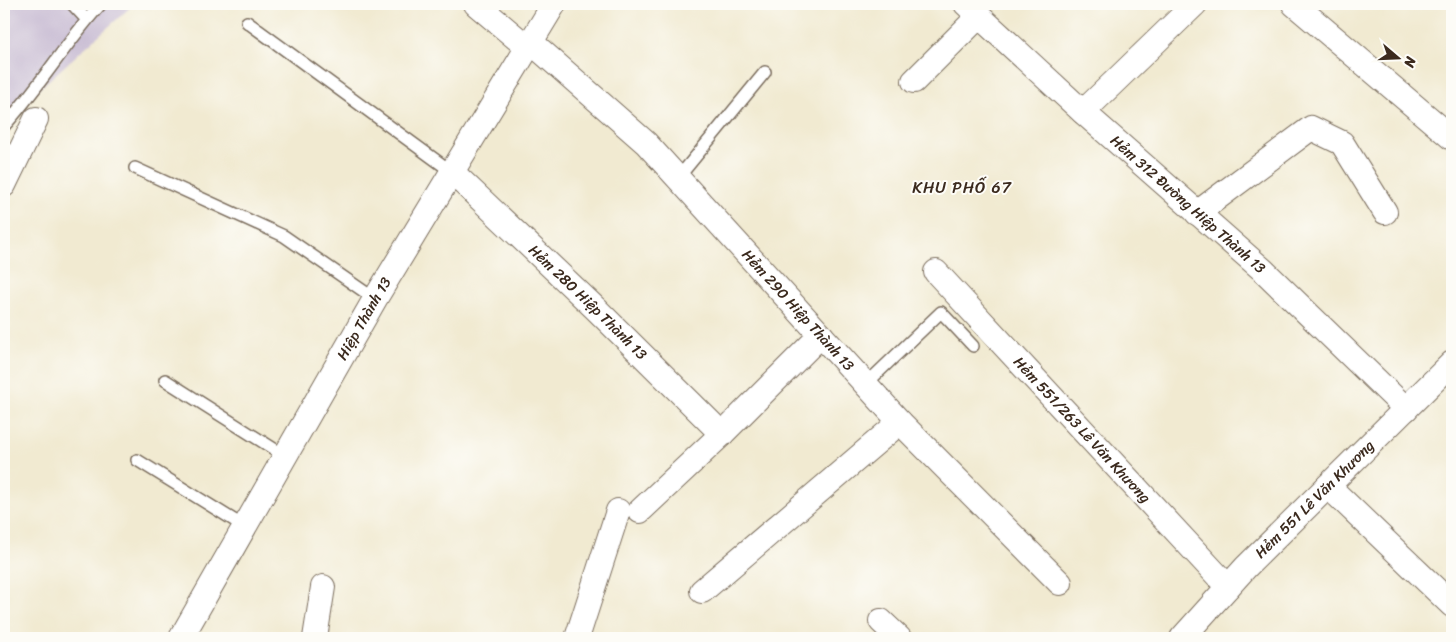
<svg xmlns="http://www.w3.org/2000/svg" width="1456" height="642" font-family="Sriracha,sans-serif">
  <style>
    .industrial { fill: #cbbfd5 }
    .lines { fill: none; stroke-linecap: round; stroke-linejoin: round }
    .service-casing { stroke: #7b6d5d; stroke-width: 14 }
    .minor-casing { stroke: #7b6d5d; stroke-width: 26 }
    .service { stroke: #fff; stroke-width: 11 }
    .minor { stroke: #fff; stroke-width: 24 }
    .labels { text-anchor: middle; stroke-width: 4; stroke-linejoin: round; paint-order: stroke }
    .street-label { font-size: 15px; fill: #3b2a1e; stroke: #fdfcf7 }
    .neighbourhood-label { font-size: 16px; letter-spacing: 1px; fill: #3b2a1e; stroke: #fdfcf7 }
  </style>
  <rect width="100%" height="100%" fill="#fdfcf7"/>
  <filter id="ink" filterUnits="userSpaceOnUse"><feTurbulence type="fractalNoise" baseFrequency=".02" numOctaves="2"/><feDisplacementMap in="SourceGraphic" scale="10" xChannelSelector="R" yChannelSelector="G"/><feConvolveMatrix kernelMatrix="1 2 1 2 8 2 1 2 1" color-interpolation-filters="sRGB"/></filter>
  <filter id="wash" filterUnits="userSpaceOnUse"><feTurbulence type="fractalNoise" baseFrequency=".0096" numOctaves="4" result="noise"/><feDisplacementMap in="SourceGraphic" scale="20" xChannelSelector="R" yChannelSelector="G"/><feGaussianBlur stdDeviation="1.12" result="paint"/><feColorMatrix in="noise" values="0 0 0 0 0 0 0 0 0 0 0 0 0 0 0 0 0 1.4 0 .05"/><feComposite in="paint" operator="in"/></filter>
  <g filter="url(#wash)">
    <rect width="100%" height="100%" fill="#f1ead1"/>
    <path class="industrial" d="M 4,4 L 134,4 L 4,120 Z"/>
  </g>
  <g filter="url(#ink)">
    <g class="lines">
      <defs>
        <path id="service" d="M 72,4 L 87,20
          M 247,22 L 452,172
          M 4,126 C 39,88 66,42 101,4
          M 135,168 L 284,236 L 375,299
          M 678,178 L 765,72
          M 165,380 L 285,456
          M 866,384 L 941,312 L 973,346
          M 137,460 L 245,527"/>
        <g id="minor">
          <path d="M 476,4 L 527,47"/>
          <path id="s1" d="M 966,4 L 1083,112 L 1264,271 L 1406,409"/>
          <path d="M 1294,4 L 1452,138"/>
          <path id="s2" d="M 531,42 L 646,143 L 900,422 L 1060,583"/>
          <path d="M 914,81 L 979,16"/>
          <path d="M 1083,112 L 1195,4"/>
          <path id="s3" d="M 452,172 L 595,308 L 722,434"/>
          <path d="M 4,185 L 36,119"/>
          <path d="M 1197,213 L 1311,128 L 1342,143 L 1385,212"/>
          <path id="s4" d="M 936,272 L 1228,587"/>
          <path d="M 1328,486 L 1452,605"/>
          <path d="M 640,511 L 722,434 L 821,335"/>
          <path d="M 702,591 L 900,422"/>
          <path d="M 881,621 L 899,638"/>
          <path id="s5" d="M 181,638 L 375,299 L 554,4"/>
          <path d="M 315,638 L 323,587"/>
          <path d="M 577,638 L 618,511"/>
          <path id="s6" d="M 1182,638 L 1246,567 L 1452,363"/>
        </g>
      </defs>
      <use href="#service" class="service-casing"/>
      <use href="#minor" class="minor-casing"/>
      <use href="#service" class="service"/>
      <use href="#minor" class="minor"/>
    </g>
  </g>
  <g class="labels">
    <g class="street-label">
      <text dy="5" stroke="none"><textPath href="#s1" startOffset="299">Hẻm 312 Đường Hiệp Thành 13</textPath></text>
      <text dy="5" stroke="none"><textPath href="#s3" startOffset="188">Hẻm 280 Hiệp Thành 13</textPath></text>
      <text dy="5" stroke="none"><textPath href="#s2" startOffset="379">Hẻm 290 Hiệp Thành 13</textPath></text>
      <text dy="5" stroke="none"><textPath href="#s5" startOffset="368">Hiệp Thành 13</textPath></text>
      <text dy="5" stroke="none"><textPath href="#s4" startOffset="215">Hẻm 551/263 Lê Văn Khương</textPath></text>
      <text dy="5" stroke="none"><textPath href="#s6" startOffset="192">Hẻm 551 Lê Văn Khương</textPath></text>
    </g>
    <g class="neighbourhood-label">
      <text x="962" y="193">KHU PHỐ 67</text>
    </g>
  </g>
  <rect width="1456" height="642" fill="none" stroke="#fdfcf7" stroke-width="20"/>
  <g transform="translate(1398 58) rotate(109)" stroke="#fdfcf7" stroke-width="4" paint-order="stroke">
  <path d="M0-4L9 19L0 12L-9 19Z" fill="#3b2a1e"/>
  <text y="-8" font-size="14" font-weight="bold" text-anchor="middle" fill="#3b2a1e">N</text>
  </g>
</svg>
